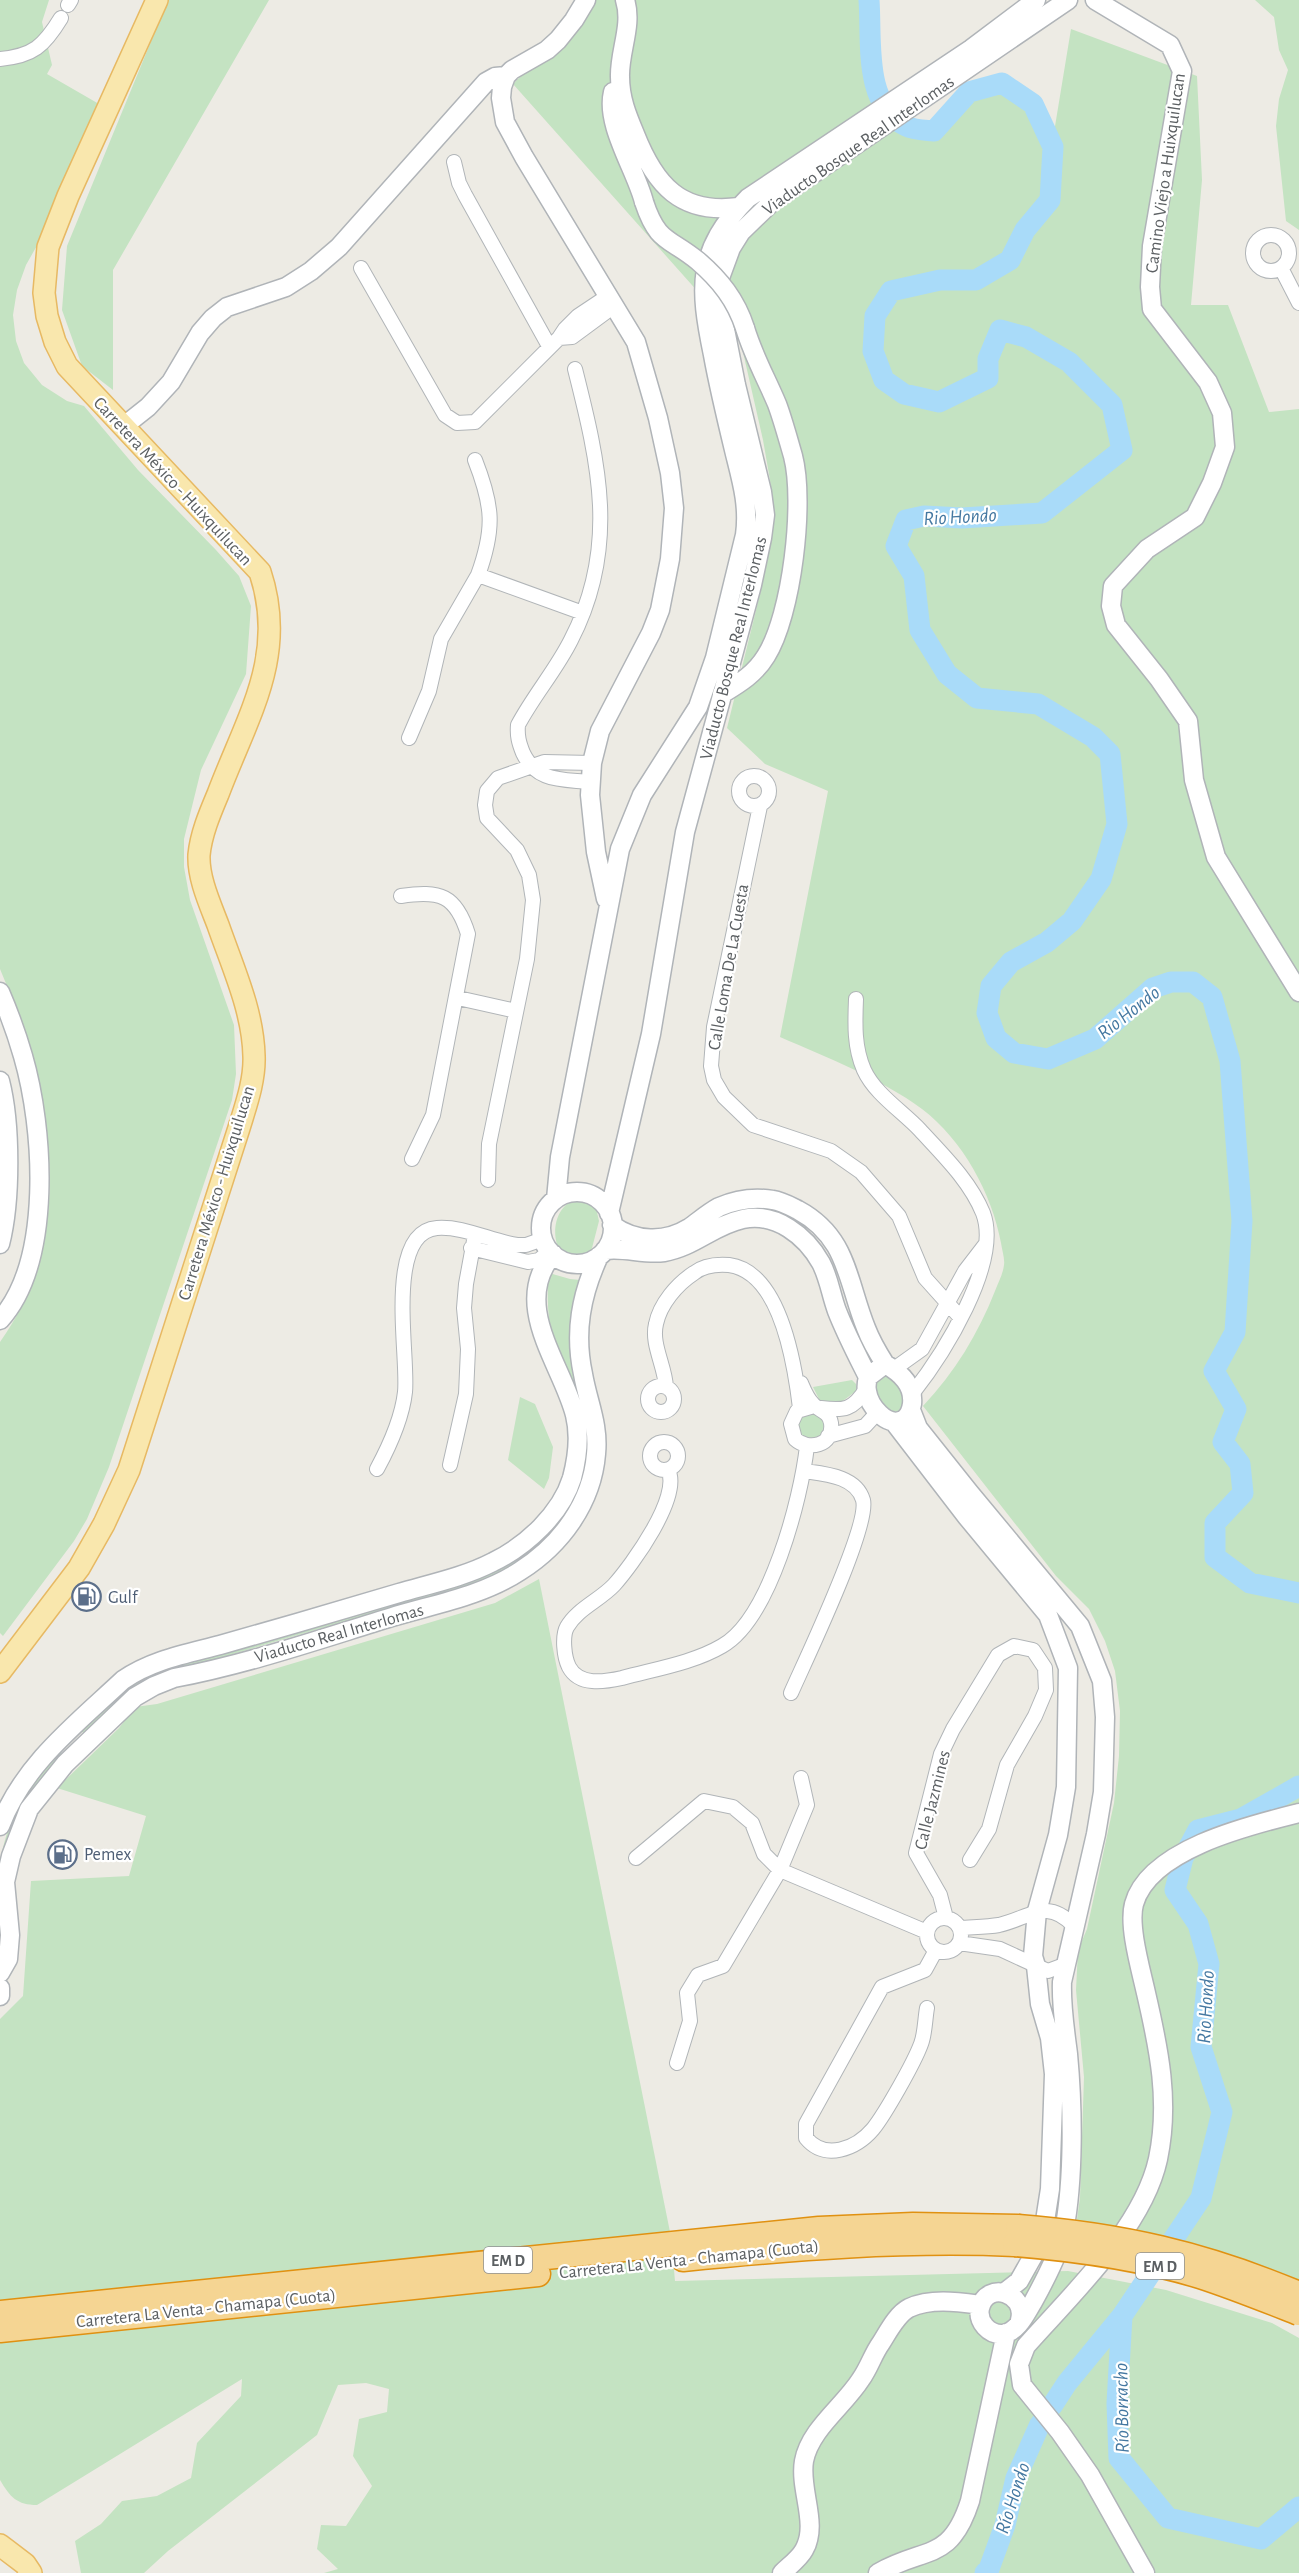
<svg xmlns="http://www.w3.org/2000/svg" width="1299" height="2573" font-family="'Alegreya Sans',sans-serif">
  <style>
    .green { fill: #c4e3c2 }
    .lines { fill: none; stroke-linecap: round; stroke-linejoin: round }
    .river { stroke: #a9dbf9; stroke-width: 21 }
    .street-casing { stroke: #b1b5b8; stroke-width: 16 }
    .secondary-casing { stroke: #b0b4b8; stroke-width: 21 }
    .primary-casing { stroke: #e7b963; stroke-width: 24 }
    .highway-casing { stroke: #e09111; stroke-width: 27 }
    .street { stroke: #fff; stroke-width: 14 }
    .secondary { stroke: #fff; stroke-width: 18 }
    .primary { stroke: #f9e7ad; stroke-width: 21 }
    .highway { stroke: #f5d593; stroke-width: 24 }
    .secondary-bridge-casing { stroke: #b0b4b8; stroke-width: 21; stroke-linecap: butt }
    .highway-bridge-casing { stroke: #e09111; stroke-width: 27; stroke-linecap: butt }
    .secondary-bridge { stroke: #fff; stroke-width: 18 }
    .highway-bridge { stroke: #f5d593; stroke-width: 24 }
    .labels { text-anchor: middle; stroke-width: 4.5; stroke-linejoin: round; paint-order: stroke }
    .shield { fill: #fff; stroke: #8d9092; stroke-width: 1.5 }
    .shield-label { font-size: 16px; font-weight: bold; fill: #5c6063 }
    .street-label { font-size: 18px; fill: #5c6063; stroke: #fff }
    .service-label { font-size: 18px; fill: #4e5e75; stroke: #fff; text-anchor: start }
    .water-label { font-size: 20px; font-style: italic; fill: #4478a1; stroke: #fff }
  </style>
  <rect width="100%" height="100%" fill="#edebe4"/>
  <path class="green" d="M 0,0 L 49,0 L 42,22 L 52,65 L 47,74 L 99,104 L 39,242 L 26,265 L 17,290 L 13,315 L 16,341 L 24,363 L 42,385 L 67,401 L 84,406 L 138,470 L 216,550 L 239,576 L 251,606 L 246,674 L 201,770 L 184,839 L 184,867 L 190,900 L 234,1025 L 236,1074 L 232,1100 L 109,1467 L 87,1519 L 74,1541 L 3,1636 L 0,1633 L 0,1342 C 81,1229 50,1088 0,969 Z
    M 168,0 L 269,0 L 113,270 L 113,390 L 82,366 L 62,310 L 67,246 Z
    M 595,0 L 863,0 L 868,87 L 878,111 L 904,132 L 936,138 L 973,98 L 1001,90 L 1028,109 L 1047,148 L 1046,181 L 1071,29 L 1197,76 L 1202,180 L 1191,305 L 1228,305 L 1269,412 L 1299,409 L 1299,2291 L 1076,2226 L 1080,2198 L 1084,2077 L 1076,1990 L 1078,1950 L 1087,1929 L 1114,1803 L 1119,1756 L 1120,1711 L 1115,1671 L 1105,1641 L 1089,1609 L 1056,1576 L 923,1406 C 955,1372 978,1334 995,1291 C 998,1283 1003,1274 1004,1265 C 1005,1259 1002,1250 1001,1243 C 992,1194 963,1140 922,1109 C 880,1078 828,1058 780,1037 L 828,791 L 765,764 L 727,728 L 762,586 L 773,516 L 770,480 L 763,440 L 740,339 L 513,84 Z
    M 1255,0 L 1299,0 L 1299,230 L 1286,221 L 1276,126 L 1279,99 L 1288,70 L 1279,50 L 1274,17 Z
    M 578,1199 L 585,1200 L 596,1208 L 599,1221 L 591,1252 C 553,1284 540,1207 578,1199 Z
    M 549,1273 L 570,1279 L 580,1280 L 574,1305 L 570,1339 L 590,1433 L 583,1489 L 551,1536 L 519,1563 L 486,1580 L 195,1665 L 87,1734 L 82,1732 L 81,1729 L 130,1686 L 140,1678 L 174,1665 L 484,1575 C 515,1562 539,1545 559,1518 C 573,1499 587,1476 586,1451 C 585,1439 578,1424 574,1412 C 559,1363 543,1325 549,1273 Z
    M 877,1375 C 895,1375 901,1387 907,1403 L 901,1412 L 890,1411 L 874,1392 Z
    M 852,1380 L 856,1384 L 856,1391 L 840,1403 L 820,1401 L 813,1387 Z
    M 520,1397 L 535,1404 L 553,1447 L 549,1478 L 544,1489 L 508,1460 Z
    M 818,1413 L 826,1424 L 824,1434 L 813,1441 L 800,1437 L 796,1423 L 801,1414 Z
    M 539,1579 L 671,2237 L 675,2281 L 1068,2271 L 1166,2290 L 1272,2323 L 1299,2338 L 1299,2573 L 324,2573 L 338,2569 L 317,2549 L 321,2525 L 346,2526 L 372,2486 L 353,2456 L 359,2419 L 387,2412 L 389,2389 L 366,2383 L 338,2385 L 317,2435 L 168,2551 L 144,2573 L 81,2573 L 75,2541 L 101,2524 L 122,2501 L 157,2496 L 191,2478 L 197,2443 L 241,2396 L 242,2379 L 37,2505 C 17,2505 10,2497 0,2480 L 0,2019 L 23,1996 L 31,1881 L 129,1876 L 146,1816 L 57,1788 L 119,1728 L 135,1707 L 157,1704 L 495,1603 Z
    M 61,1753 L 62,1757 L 0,1876 C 0,1827 27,1789 58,1754 Z"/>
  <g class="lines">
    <path class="river" d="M 869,0 C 872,42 863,104 906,126 C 914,130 925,130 934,131 L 969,92 L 1002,83 L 1033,104 L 1053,147 L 1050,200 L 1025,230 L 1010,260 L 976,280 L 940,280 L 891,291 L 875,316 L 873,351 L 884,380 L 904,394 L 939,402 L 988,378 L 988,359 L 1000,330 L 1026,337 L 1069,362 L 1112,405 L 1122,450 L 1042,513 L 962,518 L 924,516 L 906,520 L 896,546 L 914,576 L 920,630 L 947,674 L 977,698 L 1038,704 L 1093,737 L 1110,754 L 1117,824 L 1101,879 L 1072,921 L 1047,942 L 1011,962 L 991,986 L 987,1013 L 996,1038 L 1014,1053 L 1048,1059 L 1095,1039 L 1153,988 L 1171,982 L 1193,982 L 1212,997 L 1230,1061 L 1242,1221 L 1235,1332 L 1214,1371 L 1236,1409 L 1223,1442 L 1240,1464 L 1243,1493 L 1215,1523 L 1215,1557 L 1250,1583 L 1299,1593
      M 1122,2316 L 1117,2403 L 1119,2458 L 1168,2518 L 1261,2539 L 1299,2507
      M 1052,2406 L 1067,2383 L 1122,2316 L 1201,2198 L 1222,2112 L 1201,2047 L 1209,1964 L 1198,1924 L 1175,1890 L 1183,1858 L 1198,1830 L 1241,1819 L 1299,1786
      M 985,2573 L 989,2569 L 1005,2525 L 1016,2478 L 1040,2424"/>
    <defs>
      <path id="street" d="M 68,5 L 71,0
        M 0,59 C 33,56 44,46 61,18
        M 454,162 L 459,183 L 465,195 L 549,346
        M1253 253a18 18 0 1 1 36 0a18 18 0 1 1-36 0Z
        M 361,268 L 445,415 L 457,423 L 475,422 L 559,338 L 565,329 L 578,316 L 608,296
        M 1281,268 L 1299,303
        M 559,338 L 572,337 L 614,306
        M 575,369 C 599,464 619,547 571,640 C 556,670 534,695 518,725 C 517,736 519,743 523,753 C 537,782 560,779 589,782
        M 475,460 C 493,506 495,528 478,575 L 583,613
        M 409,738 L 429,691 L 441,639 L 478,575
        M739 791a15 15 0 1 1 30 0a15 15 0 1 1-30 0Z
        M 760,806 L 714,1027 L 711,1066 L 714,1080 L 724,1097 L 753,1125 L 831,1151 L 861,1172 L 899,1216 L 925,1278 L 960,1317
        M 401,896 C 440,890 456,895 468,934 L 433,1115 L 412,1159
        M 458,998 L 516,1011
        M 856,999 C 855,1024 854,1047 864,1070 C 875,1094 902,1111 920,1130 C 943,1155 970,1181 983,1213 C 1002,1263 942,1356 912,1394
        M 488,1180 L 489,1144 L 527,959 L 533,900 L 529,875 L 517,850 L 487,818 L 485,805 L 487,791 L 498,778 L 544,762 L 592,763
        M 471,1248 L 528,1262 L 539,1260 L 550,1251
        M 894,1369 L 922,1349 L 965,1271 L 985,1245
        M 801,1383 C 804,1390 807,1398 813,1404 C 819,1411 829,1411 831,1423 C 834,1446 808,1451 795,1439 L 791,1424 L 797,1411 L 814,1406
        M648 1399a13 13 0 1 1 26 0a13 13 0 1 1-26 0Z
        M 666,1387 C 665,1366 651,1344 656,1324 C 660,1304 677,1284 694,1273 C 704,1265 716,1264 729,1265 C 781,1272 795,1366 800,1408
        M 821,1408 C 844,1411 853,1410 866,1389
        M 828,1436 L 865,1426 L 878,1412
        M650 1456a14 14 0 1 1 28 0a14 14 0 1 1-28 0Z
        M 450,1465 L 466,1394 L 468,1349 L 464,1308 L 466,1284 L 475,1235
        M 377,1469 C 390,1445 402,1419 405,1392 C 409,1357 384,1232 437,1228 C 463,1226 491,1241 517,1245 L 526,1245 L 543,1239
        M 668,1470 C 682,1496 632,1565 614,1585 C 600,1600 577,1609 567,1627 C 562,1636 564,1657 569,1667 C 579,1686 604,1682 622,1678 C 655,1669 693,1663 722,1646 C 770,1619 801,1499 807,1446
        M 791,1693 C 805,1661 870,1526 863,1500 C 856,1476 825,1474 804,1471
        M 636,1858 L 704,1801 L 733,1807 L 752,1823 L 764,1854 L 780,1870 L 927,1932
        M 946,1918 L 940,1895 L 916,1853 L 941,1754 L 953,1729 L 998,1655 L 1014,1646 L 1033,1650 L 1045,1668 L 1046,1690 L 1035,1716 L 1007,1765 L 989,1829 L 970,1860
        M927 1935a17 17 0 1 1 34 0a17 17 0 1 1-34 0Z
        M 960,1928 C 973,1927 987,1927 999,1925 C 1030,1918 1046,1897 1074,1926
        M 959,1943 L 1000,1949 L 1048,1971 L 1064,1965
        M 927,2008 C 925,2019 925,2034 921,2044 C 914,2063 885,2114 873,2129 C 856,2149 825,2161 806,2138 L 806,2124 L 882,1987 L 925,1970 L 936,1950
        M 677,2063 L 690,2021 L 687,1993 L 698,1975 L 723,1966 L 780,1870 L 807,1805 L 801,1778"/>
      <path id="secondary" d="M 586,0 L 574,20 L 558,40 L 547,50 L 512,70 L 506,76 L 502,87 L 501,98 L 505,122 L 524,157 L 636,342 L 658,418 L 670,473 L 674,508 L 670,559 L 660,610 L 651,633 L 600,731 L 592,763 L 590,795 L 596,852 L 606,899
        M 625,0 C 633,25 619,52 620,77 C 620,98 627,115 635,134 C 655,185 681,215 739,207
        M 1095,0 L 1170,45 L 1182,71 L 1152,246 L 1150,287 L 1152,309 L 1208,382 L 1222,413 L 1225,447 L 1212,483 L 1195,517 L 1147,549 L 1113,586 L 1111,606 L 1116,625 L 1159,679 L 1188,721 L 1194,780 L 1216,857 L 1299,992
        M 613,92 C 605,125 636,170 644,202
        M 124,426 L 148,407 L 171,382 L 200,333 L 213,318 L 227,307 L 286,287 L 311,271 L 339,247 L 486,82 L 495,77 L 506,76
        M 722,694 C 740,683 755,674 766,656 C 792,615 805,502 793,456 C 788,439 783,420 777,404 C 766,378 753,355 745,328
        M 0,992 C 9,1013 17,1035 23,1056 C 44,1128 53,1261 0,1320
        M 0,1081 C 11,1124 11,1201 0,1244
        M541 1228a36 36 0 1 1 72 0a36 36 0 1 1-72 0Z
        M 556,1199 L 560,1157 L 620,849 L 642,795 L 698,707 L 715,658 L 745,535 C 749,506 742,482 735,454 C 727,421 719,388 713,355 C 699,287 696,250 748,198 L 971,49 L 1036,0
        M 609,1213 L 651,1034 L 685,832 L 752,585 L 762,538 L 765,515 L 762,492 L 736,385 L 721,309 L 720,278 L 731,248 L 741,232 L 773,201 L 1068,0
        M 612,1225 C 635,1242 665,1243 689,1228 C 699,1221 708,1213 719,1207 C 735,1200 755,1197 773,1200 C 781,1201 790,1206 798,1210 C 848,1237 847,1281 866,1328 C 871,1341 878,1353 885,1364
        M 605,1250 C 625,1247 644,1255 664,1252 C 694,1247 714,1225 743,1219 C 776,1212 806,1236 821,1263 C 829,1278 831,1295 837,1311 C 846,1334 857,1355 868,1377
        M 885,1364 C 901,1373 914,1385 912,1404 C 911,1411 908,1417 903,1420 C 886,1428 869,1405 867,1391 C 866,1387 867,1381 868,1377 Z
        M 911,1410 L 918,1428 L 969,1492 L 1080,1626 L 1102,1681 L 1105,1717 L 1103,1792 L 1096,1834 L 1062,1982 C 1061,2006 1065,2030 1068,2054 C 1073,2107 1074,2179 1064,2231 C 1060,2252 1044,2282 1033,2302 C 1026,2313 1018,2332 1003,2334 C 989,2335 977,2322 980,2308 C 987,2280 1027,2293 1020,2320
        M 894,1422 L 967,1517 L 1048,1615 L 1068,1668 L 1066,1787 L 1058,1835 L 1037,1911 L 1033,1956 L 1036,1966 L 1040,2004 L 1050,2038 L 1054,2074 L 1050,2189 L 1042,2240 L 1019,2281 L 1005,2292
        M 0,1826 C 23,1765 76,1724 123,1680 C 152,1660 186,1654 220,1645 C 280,1628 339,1611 399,1593 C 430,1584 464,1577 493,1562 C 526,1546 561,1514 572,1478 C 577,1459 580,1435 575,1415 C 562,1364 510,1305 553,1254
        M 0,1973 L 8,1959 L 10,1935 L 5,1882 L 11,1856 L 29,1809 L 65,1764 L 135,1697 L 154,1686 L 174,1678 C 248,1664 320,1639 392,1617 C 435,1604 482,1596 520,1571 C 561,1545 592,1503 596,1454 C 599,1424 588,1403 583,1374 C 574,1332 581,1295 599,1256
        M 0,1988 L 0,1996
        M 782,2573 C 789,2566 799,2559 804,2550 C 819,2524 799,2490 804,2461 C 810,2429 844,2406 861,2379 C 869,2368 873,2354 881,2343 C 888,2332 897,2314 909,2308 C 931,2298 958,2302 981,2305
        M 878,2573 C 925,2546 950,2563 970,2501 L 1006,2333
        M 1145,2573 L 1090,2475 L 1060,2432 L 1022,2385 L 1019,2364 L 1026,2346 C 1071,2295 1143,2228 1158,2159 C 1170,2102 1159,2049 1146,1993 C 1141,1970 1128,1926 1134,1904 C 1149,1849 1251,1825 1299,1813"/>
      <path id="primary" d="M 0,1672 L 79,1568 L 104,1524 L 129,1470 L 239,1128 C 246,1105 255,1080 254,1056 C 253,1011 233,968 218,925 C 210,904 198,878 199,855 C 201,834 210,813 218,794 C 247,717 288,656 260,572 L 67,366 L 55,342 L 47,316 L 44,293 L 48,247 L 68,196 L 157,0
        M 0,2545 L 25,2564 L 31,2573"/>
      <path id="highway" d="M 683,2259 C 793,2248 904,2239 1015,2244
        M 0,2313 L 819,2229 L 913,2225 L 1018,2227
        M 0,2330 L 538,2274"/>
    </defs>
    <use href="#street" class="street-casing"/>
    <use href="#secondary" class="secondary-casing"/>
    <use href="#primary" class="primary-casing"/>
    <use href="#highway" class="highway-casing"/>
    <use href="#street" class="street"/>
    <use href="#secondary" class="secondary"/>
    <use href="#primary" class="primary"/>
    <use href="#highway" class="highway"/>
    <defs>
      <path id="secondary-bridge" d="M 644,202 C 658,244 669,237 698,261 C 720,280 736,300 745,328"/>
      <path id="highway-bridge" d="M 1018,2227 C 1120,2235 1204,2254 1299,2294
        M 1015,2244 C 1076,2249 1141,2258 1200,2276 C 1234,2287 1266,2300 1299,2313"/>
    </defs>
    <use href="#secondary-bridge" class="secondary-bridge-casing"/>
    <use href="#highway-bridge" class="highway-bridge-casing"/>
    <use href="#secondary-bridge" class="secondary-bridge"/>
    <use href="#highway-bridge" class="highway-bridge"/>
  </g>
  <defs>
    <symbol id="fuel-ring" viewBox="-11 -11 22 22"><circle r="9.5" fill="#fff" stroke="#5c6f8a" stroke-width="1.5"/><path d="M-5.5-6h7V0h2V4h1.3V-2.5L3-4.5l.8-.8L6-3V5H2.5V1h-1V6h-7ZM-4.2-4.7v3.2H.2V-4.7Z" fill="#5c6f8a"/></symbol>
  </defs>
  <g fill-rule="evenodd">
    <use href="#fuel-ring" x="70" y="1580" width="33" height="33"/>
    <use href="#fuel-ring" x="46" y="1838" width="33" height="33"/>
  </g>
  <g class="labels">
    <g class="shield">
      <rect x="484" y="2247" width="48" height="26" rx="4.5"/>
      <rect x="1136" y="2253" width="48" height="26" rx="4.5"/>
    </g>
    <g class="shield-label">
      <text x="508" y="2266">EM D</text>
      <text x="1160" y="2272">EM D</text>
    </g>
    <g class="street-label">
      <text transform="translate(858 145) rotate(-35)" y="6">Viaducto Bosque Real Interlomas</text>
      <text transform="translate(1165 173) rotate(-82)" y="6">Camino Viejo a Huixquilucan</text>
      <text transform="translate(173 481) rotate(47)" y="6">Carretera México - Huixquilucan</text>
      <text transform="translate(733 648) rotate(-76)" y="6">Viaducto Bosque Real Interlomas</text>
      <text transform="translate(728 967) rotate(-80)" y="6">Calle Loma De La Cuesta</text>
      <text transform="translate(216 1193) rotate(-73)" y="6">Carretera México - Huixquilucan</text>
      <text transform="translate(339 1633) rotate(-16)" y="6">Viaducto Real Interlomas</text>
      <text transform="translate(932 1800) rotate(-76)" y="6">Calle Jazmines</text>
      <text transform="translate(689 2259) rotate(-6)" y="6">Carretera La Venta - Chamapa (Cuota)</text>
      <text transform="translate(206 2308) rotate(-6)" y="6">Carretera La Venta - Chamapa (Cuota)</text>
    </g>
    <g class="service-label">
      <text x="108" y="1603">Gulf</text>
      <text x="84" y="1860">Pemex</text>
    </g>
    <g class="water-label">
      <text transform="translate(960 516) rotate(-3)" y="7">Rio Hondo</text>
      <text transform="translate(1128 1012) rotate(-38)" y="7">Rio Hondo</text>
      <text transform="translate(1205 2007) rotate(-87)" y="7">Rio Hondo</text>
      <text transform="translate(1121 2408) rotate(-91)" y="7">Río Borracho</text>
      <text transform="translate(1012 2498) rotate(-72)" y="7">Río Hondo</text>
    </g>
  </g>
</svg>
